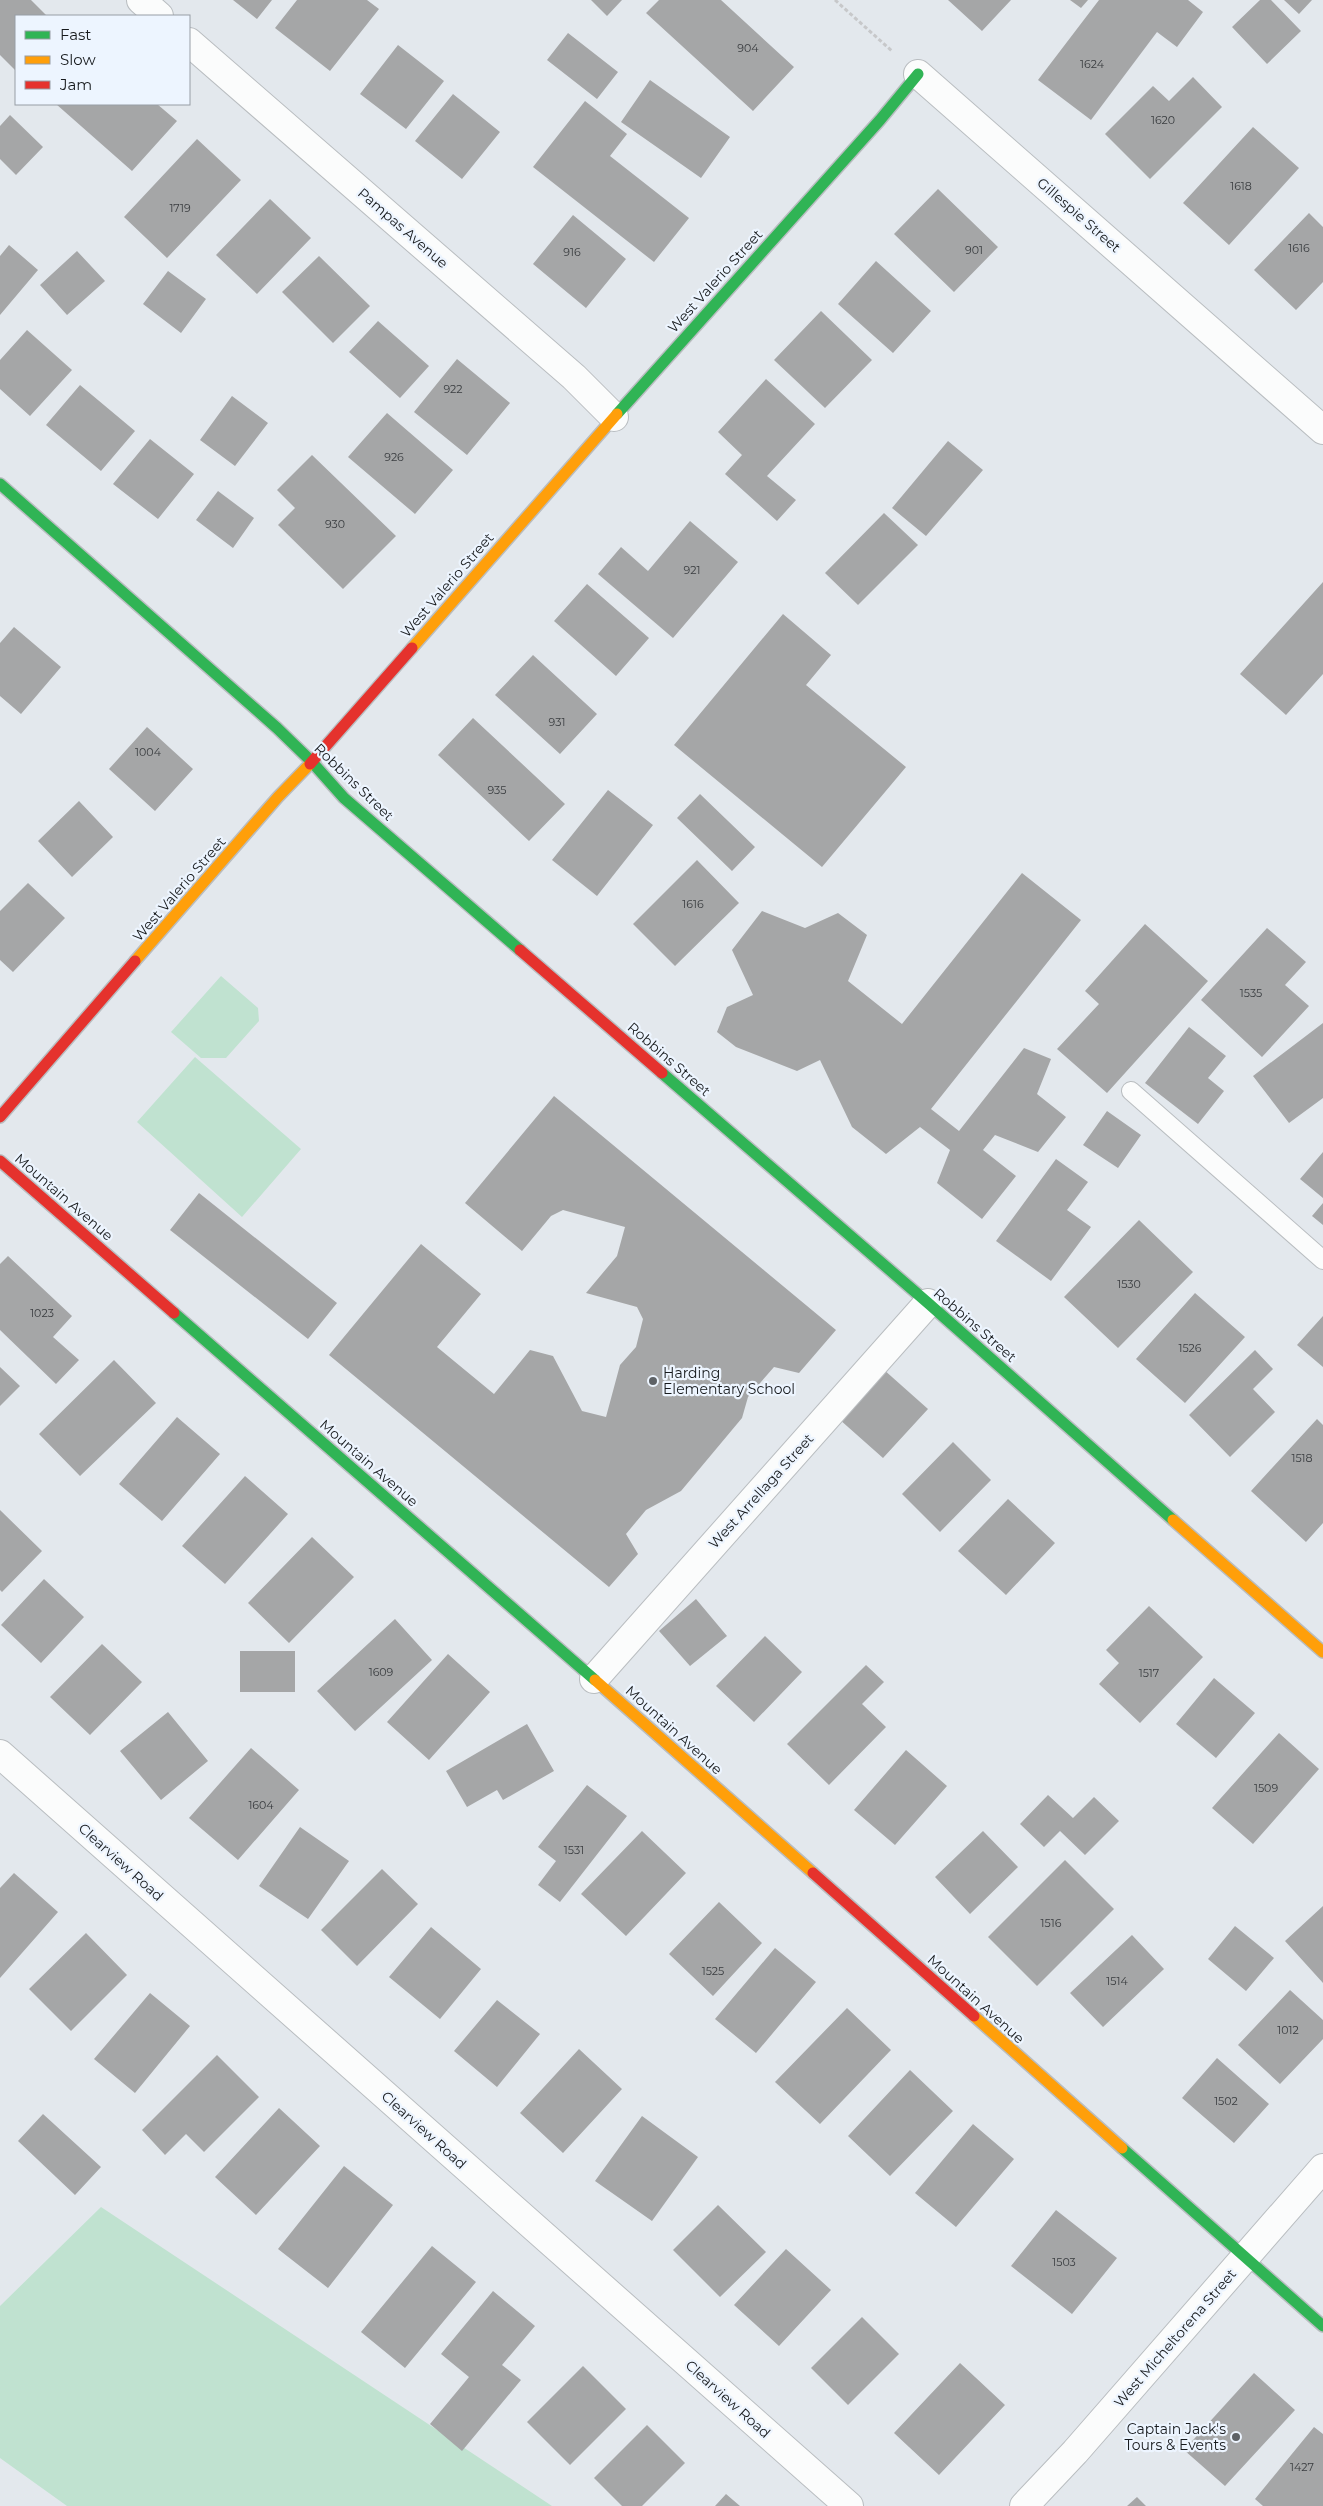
<svg xmlns="http://www.w3.org/2000/svg" width="1323" height="2506" font-family="Montserrat,sans-serif">
  <style>
    .green { fill: #c0e2d0 }
    .building { fill: #a5a6a7 }
    .lines { fill: none; stroke-linecap: round; stroke-linejoin: round }
    .lane-casing { stroke: #b9bdc0; stroke-width: 20 }
    .street-casing { stroke: #b9bdc0; stroke-width: 30 }
    .fast-casing { stroke: #b9bdc0; stroke-width: 14 }
    .slow-casing { stroke: #b9bdc0; stroke-width: 14 }
    .jam-casing { stroke: #b9bdc0; stroke-width: 14 }
    .path { stroke: #c7c8ca; stroke-width: 3; stroke-dasharray: 4 2.5; stroke-linecap: butt }
    .lane { stroke: #fbfcfc; stroke-width: 18 }
    .street { stroke: #fbfcfc; stroke-width: 28 }
    .fast { stroke: #30b455; stroke-width: 11 }
    .slow { stroke: #ff9f0a; stroke-width: 11 }
    .jam { stroke: #e5322d; stroke-width: 11 }
    .poi-dot { fill: #5e6266; stroke: #edf5ff; stroke-width: 2 }
    .labels { text-anchor: middle; stroke-width: 4.5; stroke-linejoin: round; paint-order: stroke }
    .number-label { font-size: 11px; fill: #3a3d40 }
    .street-label { font-size: 14px; fill: #171a1d; stroke: #edf5ff }
    .poi-label { font-size: 14px; fill: #171a1d; stroke: #edf5ff; text-anchor: start }
  </style>
  <rect width="100%" height="100%" fill="#e3e8ed"/>
  <path class="green" d="M 221,976 L 258,1008 L 259,1021 L 226,1058 L 201,1058 L 171,1032 Z
    M 195,1057 L 301,1149 L 242,1217 L 137,1122 Z
    M 101,2207 L 552,2506 L 67,2506 L 0,2458 L 0,2306 Z"/>
  <path class="building" d="M 0,0 L 31,0 L 47,16 L 16,16 L 16,71 L 0,55 Z
    M 233,0 L 272,0 L 257,19 Z
    M 297,0 L 367,0 L 379,9 L 330,71 L 275,28 Z
    M 591,0 L 622,0 L 607,16 Z
    M 659,0 L 721,0 L 794,67 L 753,111 L 646,13 Z
    M 948,0 L 1011,0 L 982,31 Z
    M 1070,0 L 1088,0 L 1081,8 Z
    M 1099,0 L 1188,0 L 1203,12 L 1177,47 L 1157,32 L 1091,120 L 1038,80 Z
    M 1260,0 L 1271,0 L 1301,31 L 1267,64 L 1232,27 Z
    M 1284,0 L 1312,0 L 1299,14 Z
    M 568,33 L 618,72 L 597,99 L 547,60 Z
    M 398,45 L 444,81 L 406,129 L 360,94 Z
    M 1193,77 L 1222,107 L 1150,179 L 1105,134 L 1153,86 L 1169,101 Z
    M 650,80 L 730,137 L 701,178 L 621,122 Z
    M 453,94 L 500,132 L 462,179 L 415,141 Z
    M 585,101 L 627,134 L 610,156 L 689,218 L 654,262 L 533,167 Z
    M 56,104 L 157,104 L 177,121 L 132,171 Z
    M 10,115 L 43,147 L 16,175 L 0,159 L 0,126 Z
    M 1253,127 L 1299,168 L 1229,245 L 1183,203 Z
    M 197,139 L 241,180 L 167,258 L 124,217 Z
    M 938,189 L 998,247 L 954,292 L 894,234 Z
    M 270,199 L 311,238 L 257,294 L 216,255 Z
    M 1309,213 L 1323,227 L 1323,282 L 1296,310 L 1254,270 Z
    M 573,215 L 626,259 L 586,308 L 533,264 Z
    M 9,245 L 38,270 L 0,315 L 0,256 Z
    M 77,251 L 105,281 L 67,315 L 40,285 Z
    M 319,256 L 370,306 L 333,343 L 282,292 Z
    M 876,261 L 931,311 L 893,353 L 838,304 Z
    M 168,271 L 206,299 L 181,333 L 143,304 Z
    M 821,311 L 872,360 L 825,408 L 774,360 Z
    M 378,321 L 429,366 L 400,398 L 349,352 Z
    M 27,330 L 72,370 L 30,416 L 0,389 L 0,360 Z
    M 457,359 L 510,403 L 467,455 L 414,412 Z
    M 766,379 L 815,424 L 767,476 L 796,500 L 777,521 L 725,474 L 742,455 L 718,432 Z
    M 80,385 L 135,431 L 101,471 L 46,425 Z
    M 232,396 L 268,423 L 235,466 L 200,440 Z
    M 387,413 L 453,470 L 415,514 L 348,457 Z
    M 150,439 L 194,474 L 158,519 L 113,484 Z
    M 948,441 L 983,470 L 926,536 L 892,508 Z
    M 312,455 L 396,536 L 343,589 L 278,525 L 295,508 L 277,490 Z
    M 218,491 L 254,518 L 233,548 L 196,520 Z
    M 884,513 L 918,545 L 858,605 L 825,573 Z
    M 690,521 L 738,562 L 673,638 L 598,574 L 621,547 L 648,571 Z
    M 1323,582 L 1323,674 L 1286,715 L 1240,674 Z
    M 587,584 L 649,638 L 616,676 L 554,621 Z
    M 783,614 L 831,655 L 806,685 L 906,767 L 822,867 L 674,745 Z
    M 14,627 L 61,667 L 21,714 L 0,696 L 0,643 Z
    M 533,655 L 597,714 L 560,754 L 495,695 Z
    M 473,718 L 565,804 L 529,841 L 438,755 Z
    M 147,727 L 193,769 L 155,811 L 109,769 Z
    M 608,790 L 653,825 L 597,896 L 552,860 Z
    M 700,794 L 755,847 L 732,871 L 677,818 Z
    M 79,801 L 113,837 L 72,877 L 38,841 Z
    M 697,860 L 739,903 L 675,966 L 633,924 Z
    M 1022,873 L 1081,920 L 931,1109 L 959,1131 L 1024,1048 L 1051,1059 L 1037,1094 L 1066,1117 L 1038,1152 L 995,1135 L 983,1150 L 1016,1176 L 982,1219 L 937,1183 L 950,1150 L 920,1127 L 886,1154 L 852,1127 L 820,1060 L 797,1071 L 736,1047 L 717,1032 L 727,1007 L 753,995 L 732,950 L 762,911 L 805,928 L 838,913 L 867,935 L 848,981 L 902,1024 Z
    M 28,883 L 65,918 L 13,972 L 0,960 L 0,911 Z
    M 1145,924 L 1208,981 L 1107,1093 L 1057,1049 L 1099,1004 L 1085,991 Z
    M 1267,928 L 1306,962 L 1285,985 L 1309,1006 L 1262,1057 L 1201,1000 Z
    M 1323,1023 L 1323,1098 L 1289,1123 L 1253,1076 Z
    M 1189,1027 L 1226,1056 L 1208,1078 L 1224,1091 L 1198,1124 L 1145,1083 Z
    M 554,1096 L 836,1330 L 799,1373 L 774,1367 L 748,1397 L 742,1418 L 681,1491 L 646,1510 L 626,1534 L 638,1554 L 609,1587 L 329,1355 L 421,1244 L 481,1294 L 437,1347 L 494,1394 L 530,1350 L 553,1356 L 582,1411 L 606,1417 L 620,1365 L 636,1347 L 643,1319 L 637,1307 L 586,1293 L 617,1256 L 625,1227 L 563,1210 L 551,1216 L 522,1251 L 465,1203 Z
    M 1107,1111 L 1141,1135 L 1118,1168 L 1083,1145 Z
    M 1323,1152 L 1323,1198 L 1300,1179 Z
    M 1056,1159 L 1088,1182 L 1067,1210 L 1091,1227 L 1051,1281 L 996,1241 Z
    M 199,1193 L 337,1303 L 308,1339 L 170,1230 Z
    M 1323,1203 L 1323,1225 L 1312,1216 Z
    M 1139,1220 L 1193,1272 L 1118,1348 L 1064,1297 Z
    M 8,1256 L 72,1316 L 53,1337 L 79,1360 L 56,1384 L 0,1330 L 0,1264 Z
    M 1195,1293 L 1245,1337 L 1185,1403 L 1136,1359 Z
    M 1323,1316 L 1323,1367 L 1297,1345 Z
    M 1255,1350 L 1273,1369 L 1253,1389 L 1275,1412 L 1230,1457 L 1189,1415 Z
    M 114,1360 L 156,1403 L 80,1476 L 39,1434 Z
    M 0,1367 L 20,1386 L 0,1406 Z
    M 883,1369 L 928,1409 L 883,1458 L 839,1419 Z
    M 177,1417 L 220,1454 L 162,1521 L 119,1484 Z
    M 1317,1419 L 1323,1425 L 1323,1523 L 1306,1542 L 1251,1491 Z
    M 953,1442 L 991,1480 L 940,1532 L 902,1494 Z
    M 245,1476 L 288,1514 L 225,1584 L 182,1546 Z
    M 1008,1499 L 1055,1543 L 1006,1595 L 958,1551 Z
    M 0,1510 L 42,1551 L 2,1592 L 0,1590 Z
    M 312,1537 L 354,1577 L 289,1643 L 248,1603 Z
    M 44,1579 L 84,1617 L 41,1663 L 1,1625 Z
    M 696,1599 L 727,1636 L 690,1666 L 659,1631 Z
    M 1149,1606 L 1203,1657 L 1140,1723 L 1099,1684 L 1119,1663 L 1106,1650 Z
    M 395,1619 L 432,1660 L 355,1731 L 317,1691 Z
    M 765,1636 L 802,1672 L 754,1722 L 716,1686 Z
    M 102,1644 L 142,1682 L 90,1735 L 50,1697 Z
    M 240,1651 L 295,1651 L 295,1692 L 240,1692 Z
    M 448,1654 L 490,1692 L 429,1760 L 387,1722 Z
    M 866,1665 L 884,1682 L 862,1704 L 886,1727 L 829,1785 L 787,1744 Z
    M 1214,1678 L 1255,1713 L 1216,1758 L 1176,1724 Z
    M 168,1712 L 208,1761 L 161,1800 L 120,1751 Z
    M 527,1724 L 554,1771 L 503,1800 L 497,1790 L 467,1807 L 446,1771 Z
    M 1279,1733 L 1319,1769 L 1253,1844 L 1212,1808 Z
    M 251,1748 L 299,1790 L 238,1860 L 189,1818 Z
    M 906,1750 L 947,1786 L 895,1845 L 854,1810 Z
    M 587,1785 L 627,1816 L 560,1902 L 538,1885 L 556,1861 L 538,1847 Z
    M 1048,1795 L 1073,1818 L 1094,1797 L 1119,1821 L 1085,1855 L 1060,1831 L 1044,1847 L 1020,1824 Z
    M 300,1827 L 349,1861 L 308,1919 L 259,1886 Z
    M 642,1831 L 686,1873 L 626,1936 L 581,1894 Z
    M 983,1831 L 1018,1867 L 970,1914 L 935,1877 Z
    M 1065,1860 L 1114,1909 L 1037,1986 L 988,1937 Z
    M 382,1869 L 418,1904 L 357,1966 L 321,1930 Z
    M 14,1873 L 58,1912 L 0,1978 L 0,1888 Z
    M 719,1902 L 762,1943 L 713,1996 L 669,1954 Z
    M 1323,1906 L 1323,1983 L 1285,1941 Z
    M 1235,1926 L 1274,1958 L 1246,1991 L 1208,1959 Z
    M 431,1927 L 481,1969 L 440,2019 L 389,1977 Z
    M 86,1933 L 127,1975 L 71,2031 L 29,1989 Z
    M 1132,1935 L 1164,1969 L 1103,2027 L 1070,1993 Z
    M 775,1948 L 816,1982 L 756,2053 L 715,2019 Z
    M 1290,1990 L 1323,2020 L 1323,2039 L 1280,2084 L 1238,2045 Z
    M 150,1993 L 190,2026 L 135,2093 L 94,2059 Z
    M 497,2000 L 540,2034 L 497,2087 L 454,2051 Z
    M 847,2008 L 891,2050 L 820,2124 L 775,2082 Z
    M 579,2049 L 622,2089 L 563,2153 L 520,2113 Z
    M 217,2055 L 259,2097 L 204,2152 L 186,2134 L 165,2155 L 142,2130 Z
    M 1217,2058 L 1269,2104 L 1234,2143 L 1182,2098 Z
    M 910,2070 L 953,2111 L 890,2176 L 848,2136 Z
    M 279,2108 L 320,2146 L 256,2215 L 215,2177 Z
    M 43,2114 L 101,2167 L 75,2195 L 18,2141 Z
    M 642,2116 L 698,2157 L 652,2221 L 595,2181 Z
    M 973,2124 L 1014,2159 L 956,2227 L 915,2193 Z
    M 344,2166 L 393,2205 L 328,2288 L 278,2249 Z
    M 718,2205 L 766,2252 L 720,2297 L 673,2250 Z
    M 1056,2210 L 1117,2258 L 1072,2314 L 1011,2266 Z
    M 432,2246 L 476,2282 L 405,2368 L 361,2332 Z
    M 786,2249 L 831,2290 L 779,2346 L 734,2305 Z
    M 493,2291 L 535,2326 L 502,2365 L 521,2380 L 462,2451 L 430,2424 L 469,2377 L 441,2354 Z
    M 862,2317 L 899,2354 L 848,2405 L 811,2368 Z
    M 960,2363 L 1005,2405 L 939,2475 L 894,2433 Z
    M 583,2366 L 626,2409 L 570,2465 L 527,2422 Z
    M 1254,2373 L 1295,2410 L 1225,2486 L 1184,2450 Z
    M 647,2425 L 685,2463 L 642,2506 L 622,2506 L 594,2478 Z
    M 1314,2427 L 1323,2434 L 1323,2506 L 1263,2506 L 1255,2499 Z
    M 726,2494 L 740,2506 L 715,2506 Z
    M 1137,2497 L 1146,2506 L 1127,2506 Z"/>
  <g class="lines">
    <defs>
      <path id="lane" d="M 1131,1091 L 1323,1260"/>
      <path id="street" d="M 141,0 L 159,16
        M 189,42 L 574,377 L 614,417
        M 918,74 L 1323,430
        M 594,1679 L 928,1303
        M 0,1754 L 849,2506
        M 1024,2506 L 1075,2452 L 1323,2168"/>
      <path id="fast" d="M 617,414 L 880,120 L 918,74
        M 0,484 L 277,728 L 312,762 L 344,798 L 520,950
        M 662,1073 L 928,1303 L 1173,1520
        M 174,1313 L 595,1680
        M 1122,2148 L 1323,2326"/>
      <path id="slow" d="M 412,648 L 617,414
        M 135,961 L 278,797 L 310,764
        M 1173,1520 L 1323,1652
        M 595,1680 L 813,1873
        M 974,2016 L 1122,2148"/>
      <path id="jam" d="M 310,764 L 412,648
        M 520,950 L 662,1073
        M 0,1117 L 135,961
        M 0,1161 L 174,1313
        M 813,1873 L 974,2016"/>
    </defs>
    <use href="#lane" class="lane-casing"/>
    <use href="#street" class="street-casing"/>
    <use href="#fast" class="fast-casing"/>
    <use href="#slow" class="slow-casing"/>
    <use href="#jam" class="jam-casing"/>
    <path class="path" d="M 835,0 L 893,52"/>
    <use href="#lane" class="lane"/>
    <use href="#street" class="street"/>
    <use href="#fast" class="fast"/>
    <use href="#slow" class="slow"/>
    <use href="#jam" class="jam"/>
  </g>
  <g class="poi-dot">
    <circle cx="653" cy="1381" r="5"/>
    <circle cx="1236" cy="2437" r="5"/>
  </g>
  <g class="labels">
    <g class="number-label">
      <text x="748" y="52">904</text>
      <text x="1092" y="68">1624</text>
      <text x="1163" y="124">1620</text>
      <text x="1241" y="190">1618</text>
      <text x="180" y="212">1719</text>
      <text x="1299" y="252">1616</text>
      <text x="974" y="254">901</text>
      <text x="572" y="256">916</text>
      <text x="453" y="393">922</text>
      <text x="394" y="461">926</text>
      <text x="335" y="528">930</text>
      <text x="692" y="574">921</text>
      <text x="557" y="726">931</text>
      <text x="148" y="756">1004</text>
      <text x="497" y="794">935</text>
      <text x="693" y="908">1616</text>
      <text x="1251" y="997">1535</text>
      <text x="1129" y="1288">1530</text>
      <text x="42" y="1317">1023</text>
      <text x="1190" y="1352">1526</text>
      <text x="1302" y="1462">1518</text>
      <text x="381" y="1676">1609</text>
      <text x="1149" y="1677">1517</text>
      <text x="1266" y="1792">1509</text>
      <text x="261" y="1809">1604</text>
      <text x="574" y="1854">1531</text>
      <text x="1051" y="1927">1516</text>
      <text x="713" y="1975">1525</text>
      <text x="1117" y="1985">1514</text>
      <text x="1288" y="2034">1012</text>
      <text x="1226" y="2105">1502</text>
      <text x="1064" y="2266">1503</text>
      <text x="1302" y="2471">1427</text>
    </g>
    <g class="street-label">
      <text transform="translate(1079 215) rotate(41)" y="5">Gillespie Street</text>
      <text transform="translate(403 228) rotate(41)" y="5">Pampas Avenue</text>
      <text transform="translate(715 281) rotate(-48)" y="5">West Valerio Street</text>
      <text transform="translate(447 585) rotate(-49)" y="5">West Valerio Street</text>
      <text transform="translate(354 782) rotate(44)" y="5">Robbins Street</text>
      <text transform="translate(179 889) rotate(-49)" y="5">West Valerio Street</text>
      <text transform="translate(669 1059) rotate(41)" y="5">Robbins Street</text>
      <text transform="translate(64 1197) rotate(41)" y="5">Mountain Avenue</text>
      <text transform="translate(975 1325) rotate(41)" y="5">Robbins Street</text>
      <text transform="translate(369 1463) rotate(41)" y="5">Mountain Avenue</text>
      <text transform="translate(761 1491) rotate(-48)" y="5">West Arrellaga Street</text>
      <text transform="translate(674 1730) rotate(42)" y="5">Mountain Avenue</text>
      <text transform="translate(121 1862) rotate(42)" y="5">Clearview Road</text>
      <text transform="translate(976 1999) rotate(42)" y="5">Mountain Avenue</text>
      <text transform="translate(424 2130) rotate(42)" y="5">Clearview Road</text>
      <text transform="translate(1175 2338) rotate(-49)" y="5">West Micheltorena Street</text>
      <text transform="translate(728 2399) rotate(42)" y="5">Clearview Road</text>
    </g>
    <g class="poi-label">
      <text x="663" y="1378">Harding<tspan x="663" dy="16">Elementary School</tspan></text>
      <text x="1226" y="2434" text-anchor="end">Captain Jack's<tspan x="1226" dy="16">Tours &amp; Events</tspan></text>
    </g>
  </g>
  <rect x="15" y="15" width="175" height="90" fill="#edf5ff" stroke="#979da5"/>
  <rect x="25" y="31" width="25" height="8" fill="#30b455" stroke="#979da5"/>
  <text x="60" y="40" font-size="15" fill="#171a1d">Fast</text>
  <rect x="25" y="56" width="25" height="8" fill="#ff9f0a" stroke="#979da5"/>
  <text x="60" y="65" font-size="15" fill="#171a1d">Slow</text>
  <rect x="25" y="81" width="25" height="8" fill="#e5322d" stroke="#979da5"/>
  <text x="60" y="90" font-size="15" fill="#171a1d">Jam</text>
</svg>
